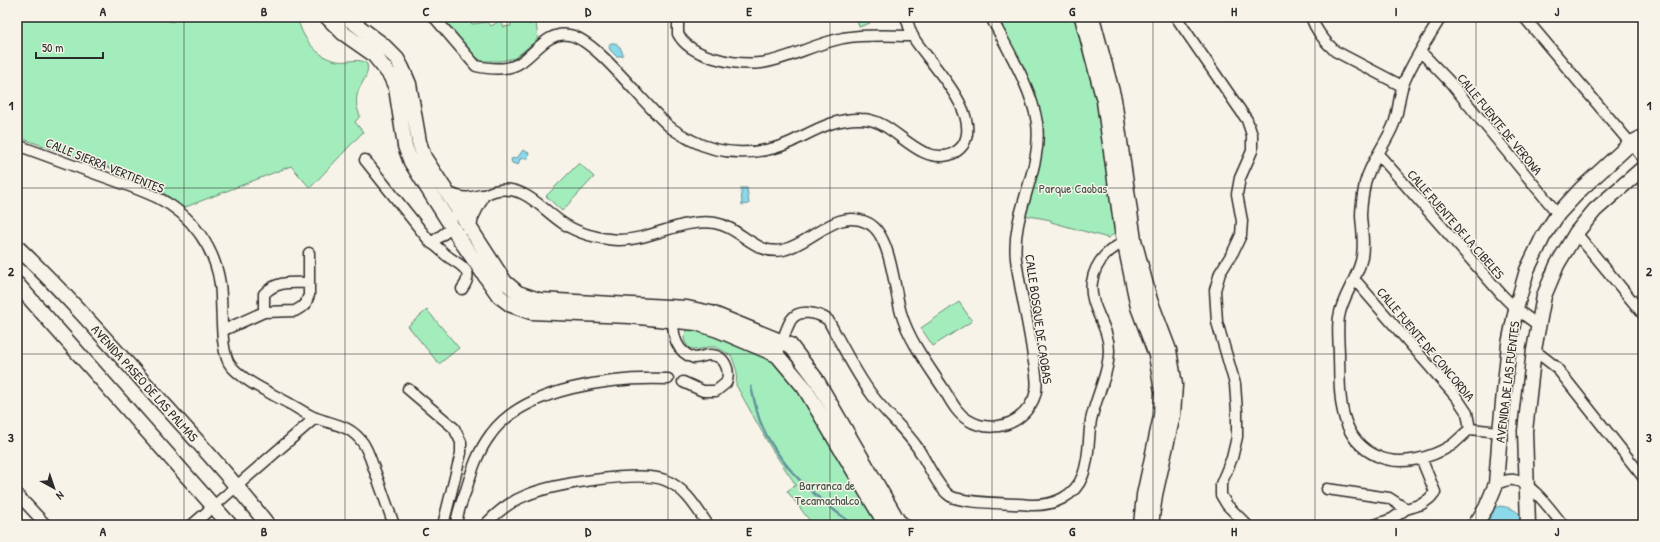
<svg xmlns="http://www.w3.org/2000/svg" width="1660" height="542" font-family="'Patrick Hand',sans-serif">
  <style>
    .green { fill: #a3edbc; stroke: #678c74 }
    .water { fill: #8ad8e9; stroke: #64939d }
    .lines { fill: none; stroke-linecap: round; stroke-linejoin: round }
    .stream { stroke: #64939d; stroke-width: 2.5 }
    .street-casing { stroke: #2b2b2b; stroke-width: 13 }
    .secondary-casing { stroke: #2b2b2b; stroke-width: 17 }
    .street { stroke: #f7f3e8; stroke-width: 10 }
    .secondary { stroke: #f7f3e8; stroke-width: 14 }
    .grid { fill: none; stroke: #2b2b2b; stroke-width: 1; stroke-opacity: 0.55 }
    .labels { text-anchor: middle; stroke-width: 3; stroke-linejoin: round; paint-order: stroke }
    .street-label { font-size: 13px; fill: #2b2b2b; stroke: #f7f3e8 }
    .park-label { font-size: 13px; fill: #435248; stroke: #f7f3e8 }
    .neatline { fill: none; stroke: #2b2b2b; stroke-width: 1.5 }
    .grid-label { font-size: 13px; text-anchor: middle; font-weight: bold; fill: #2b2b2b }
  </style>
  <rect width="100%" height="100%" fill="#f7f3e8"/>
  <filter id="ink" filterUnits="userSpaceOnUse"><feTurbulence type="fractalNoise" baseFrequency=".025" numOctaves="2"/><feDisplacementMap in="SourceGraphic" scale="8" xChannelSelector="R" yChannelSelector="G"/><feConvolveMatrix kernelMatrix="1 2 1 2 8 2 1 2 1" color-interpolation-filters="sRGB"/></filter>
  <g filter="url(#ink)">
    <path class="green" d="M 25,17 L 156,17 L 173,22 L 174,18 L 179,20 L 180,17 L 298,17 C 300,36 317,58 337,61 C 346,63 361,57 367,64 C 371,82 348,88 360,116 L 355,122 L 363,132 L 310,188 L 291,166 L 183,208 L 155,186 L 125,173 L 17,137 L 17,25 Z
      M 441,17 L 465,17 L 472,24 L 488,22 L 491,26 L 498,22 L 500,17 L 502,17 L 503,27 L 511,26 L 510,21 L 527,19 L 528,24 L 536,23 L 538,39 L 515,58 L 500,61 L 482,61 L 474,56 Z
      M 856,17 L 869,17 L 870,23 L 859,27 Z
      M 997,17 L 1078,17 L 1095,76 L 1118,231 L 1108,238 L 1051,222 L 1051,220 L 1024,215 C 1031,192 1040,169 1043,145 C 1047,105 1014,52 997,17 Z
      M 579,163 L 594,177 L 562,211 L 546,196 Z
      M 959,302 L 972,321 L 933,346 L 921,328 Z
      M 427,310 L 459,348 L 439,364 L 408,326 Z
      M 691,327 L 759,349 L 787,369 L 882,525 L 813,525 L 787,491 L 796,485 L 771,448 L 736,385 L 737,372 L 732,357 L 722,350 L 715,347 L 708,347 L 697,350 L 689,348 L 685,342 L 684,338 L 686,332 Z"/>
    <path class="water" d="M 611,43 L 615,43 L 620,47 L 623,54 L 622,56 L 616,56 L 610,50 L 609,46 Z
      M 523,150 L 529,153 L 528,158 L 520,159 L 518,165 L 512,163 L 511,159 L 518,157 Z
      M 741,188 L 747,188 L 749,204 L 742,205 Z
      M 1500,506 C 1510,507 1524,512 1523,525 L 1480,525 L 1491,509 Z"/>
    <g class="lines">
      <path class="stream" d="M 751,387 C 754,398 756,410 760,421 C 778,466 815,497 854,525"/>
      <defs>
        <path id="street" d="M 434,17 L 476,66 C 490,69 509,71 521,62 C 536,52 548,31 569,35 C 597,39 645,107 670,127 C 676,132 684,136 691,140 C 721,156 760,156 791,142 C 814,131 834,118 861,119 C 868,119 875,121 881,124 C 903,135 922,162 949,155 C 955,153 960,149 963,145 C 983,113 928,62 913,37 C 910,31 908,23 906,17
          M 678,17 L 678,34 C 685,47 700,54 714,58 C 772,75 792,49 843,38 C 866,34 890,36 913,36
          M 1176,17 L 1247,120 L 1252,135 L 1252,151 L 1240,178 L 1237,194 L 1242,221 L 1241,235 L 1233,252 L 1220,273 L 1215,290 L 1217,322 L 1235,384 L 1237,412 L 1237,437 L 1232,458 L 1221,484 L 1221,495 L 1227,505 L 1247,525
          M 1311,17 C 1316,31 1324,41 1335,51 L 1402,86
          M 1441,17 C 1428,39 1412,61 1403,85 C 1398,99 1399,113 1393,126 C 1385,145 1370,163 1365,183 C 1363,194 1361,205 1361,216 C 1362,231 1365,246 1361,261 C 1356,281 1342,297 1339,317 C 1337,329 1339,344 1339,356 C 1340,394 1337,438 1377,456 C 1400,467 1431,458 1452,445 C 1458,440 1464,434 1470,429 L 1500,432
          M 1524,17 L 1643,158
          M 1421,52 L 1449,81 L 1558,214
          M 17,145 C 44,155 72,165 99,175 C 119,182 139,189 158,198 C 191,214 215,248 220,284 C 223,304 219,353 231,366 C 246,383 271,393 290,404 C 298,408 307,415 316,418 C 335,425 350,425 363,443 C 369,452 372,464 376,474 C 382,491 388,508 394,525
          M 1379,155 L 1502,295 L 1516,309 L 1538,325
          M 365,160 L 431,243 L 453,227
          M 455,216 C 466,207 480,195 494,191 C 524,183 541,209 564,224 C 580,234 600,239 619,240 C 652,240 682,218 715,223 C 740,227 756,256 783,250 C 813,243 836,207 868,223 C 891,234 894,289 901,313 C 909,340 927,364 943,388 C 950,399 956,413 968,420 C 982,429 1002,429 1017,419 C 1026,413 1034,402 1036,391 C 1038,380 1035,368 1033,357 C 1029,324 1020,292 1016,259 C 1011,212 1043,170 1037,123 C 1032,88 1007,49 991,17
          M 1576,233 L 1643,314
          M 431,243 C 437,246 441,251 446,255 C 458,265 477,269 462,289
          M 1355,280 L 1457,398 L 1467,413 L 1470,429
          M 264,312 L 264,294 C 277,280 292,283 309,283
          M 673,320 C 673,336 676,352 694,358 C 700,358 704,355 710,355 C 725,355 731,371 726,383 L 716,391 L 703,391 L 683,382
          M 224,330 L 264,312 L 295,311 L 305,305 L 309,295 L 309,253
          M 1534,350 L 1556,367 L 1643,477
          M 777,355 C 782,344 785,330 791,320 C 799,308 818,313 828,320 C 842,345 855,372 872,395 C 886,414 904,428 917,447 C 926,460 937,487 950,496 C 964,504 1012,503 1030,505 C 1053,506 1075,497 1083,475 C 1090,457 1088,438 1091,420 C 1096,397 1109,373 1109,350 C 1109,325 1088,306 1092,282 C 1095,262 1110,246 1130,241
          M 408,389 L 454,428 L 461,442 L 461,453 L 443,525
          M 1496,484 C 1502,482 1508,479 1514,480 C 1534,484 1551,511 1563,525
          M 1327,489 L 1389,498 L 1406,509
          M 17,494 L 46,525
          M 192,525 L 315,418
          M 456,525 C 457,513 462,501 466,490 C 472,470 478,451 491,434 C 525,387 614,377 668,379
          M 485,525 C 497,512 511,501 527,495 C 552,484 640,470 665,480 C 685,488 696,507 708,525
          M 1375,525 L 1392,519 L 1406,509 L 1422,504 L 1430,498 L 1435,492 L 1421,458"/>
        <path id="secondary" d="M 327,17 L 343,33 L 373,54 L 390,75 L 396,88 L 405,146 L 411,162 L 459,238 L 499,296 L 511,305 L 531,312 L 630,316 L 696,323 L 718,330 L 777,355 L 804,387 L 886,525
          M 346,17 L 382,44 L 397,59 L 402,68 L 409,84 L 419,142 L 424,157 L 505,282 L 518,293 L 539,300 L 687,308 L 711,313 L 790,345 L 816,379 L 898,521 L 903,525
          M 1082,17 L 1104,101 L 1122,230 L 1138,307 L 1156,355 L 1162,392 L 1161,416 L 1144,495 L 1141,525
          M 1092,17 L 1114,99 L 1134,240 L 1150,300 L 1169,350 L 1175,385 L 1173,415 L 1155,495 L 1151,525
          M 449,195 C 460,200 469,201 481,197
          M 469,228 L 471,217 L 481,197
          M 17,247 C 64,292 107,341 151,390 C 191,434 231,478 268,525
          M 17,284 L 230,525
          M 1475,525 L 1486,508 L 1496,484 L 1500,432 L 1509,344 L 1516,309 L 1527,270 L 1543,237 L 1558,214 L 1581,189 L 1604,168 L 1631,143 L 1643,137
          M 1528,525 L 1525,431 L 1534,350 L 1544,296 L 1557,265 L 1576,233 L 1595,210 L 1643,168"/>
      </defs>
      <use href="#street" class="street-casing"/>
      <use href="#secondary" class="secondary-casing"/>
      <use href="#street" class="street"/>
      <use href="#secondary" class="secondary"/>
    </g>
  </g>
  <path class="grid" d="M 184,17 L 184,525M 345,17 L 345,525M 507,17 L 507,525M 668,17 L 668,525M 830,17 L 830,525M 992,17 L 992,525M 1153,17 L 1153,525M 1315,17 L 1315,525M 1476,17 L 1476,525M 17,188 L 1643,188M 17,354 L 1643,354"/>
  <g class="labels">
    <g class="street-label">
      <text transform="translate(1500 124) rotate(51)" y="5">CALLE FUENTE DE VERONA</text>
      <text transform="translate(105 165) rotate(22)" y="5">CALLE SIERRA VERTIENTES</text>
      <text transform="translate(1456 224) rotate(49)" y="5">CALLE FUENTE DE LA CIBELES</text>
      <text transform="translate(1039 319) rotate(82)" y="5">CALLE BOSQUE DE CAOBAS</text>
      <text transform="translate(1426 344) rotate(50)" y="5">CALLE FUENTE DE CONCORDIA</text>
      <text transform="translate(1507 382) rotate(-83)" y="5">AVENIDA DE LAS FUENTES</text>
      <text transform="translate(145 383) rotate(48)" y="5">AVENIDA PASEO DE LAS PALMAS</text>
    </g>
    <g class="park-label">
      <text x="1073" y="193">Parque Caobas</text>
      <text x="827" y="490">Barranca de<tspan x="827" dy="15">Tecamachalco</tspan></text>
    </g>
  </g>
  <rect width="1660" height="542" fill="none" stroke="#f7f3e8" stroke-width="44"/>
  <g transform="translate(54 488) rotate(140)" stroke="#f7f3e8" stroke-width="3" paint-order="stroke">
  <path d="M0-3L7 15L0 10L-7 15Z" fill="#2b2b2b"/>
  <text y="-6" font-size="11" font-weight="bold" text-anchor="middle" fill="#2b2b2b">N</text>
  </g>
  <path d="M36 52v6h67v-6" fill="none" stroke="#2b2b2b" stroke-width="2"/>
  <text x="42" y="52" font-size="12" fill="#2b2b2b" stroke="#f7f3e8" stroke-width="3" paint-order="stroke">50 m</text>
  <rect x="22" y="22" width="1616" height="498" class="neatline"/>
  <g class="grid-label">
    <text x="103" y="16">A</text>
    <text x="264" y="16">B</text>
    <text x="426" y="16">C</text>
    <text x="588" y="16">D</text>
    <text x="749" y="16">E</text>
    <text x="911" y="16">F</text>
    <text x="1072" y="16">G</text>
    <text x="1234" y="16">H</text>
    <text x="1396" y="16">I</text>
    <text x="1557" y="16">J</text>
    <text x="11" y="110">1</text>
    <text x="1649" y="110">1</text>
    <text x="11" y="276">2</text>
    <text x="1649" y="276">2</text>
    <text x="11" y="442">3</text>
    <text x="1649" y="442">3</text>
    <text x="103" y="536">A</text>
    <text x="264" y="536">B</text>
    <text x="426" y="536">C</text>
    <text x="588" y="536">D</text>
    <text x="749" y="536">E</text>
    <text x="911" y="536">F</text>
    <text x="1072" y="536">G</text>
    <text x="1234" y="536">H</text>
    <text x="1396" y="536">I</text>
    <text x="1557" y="536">J</text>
  </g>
</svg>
